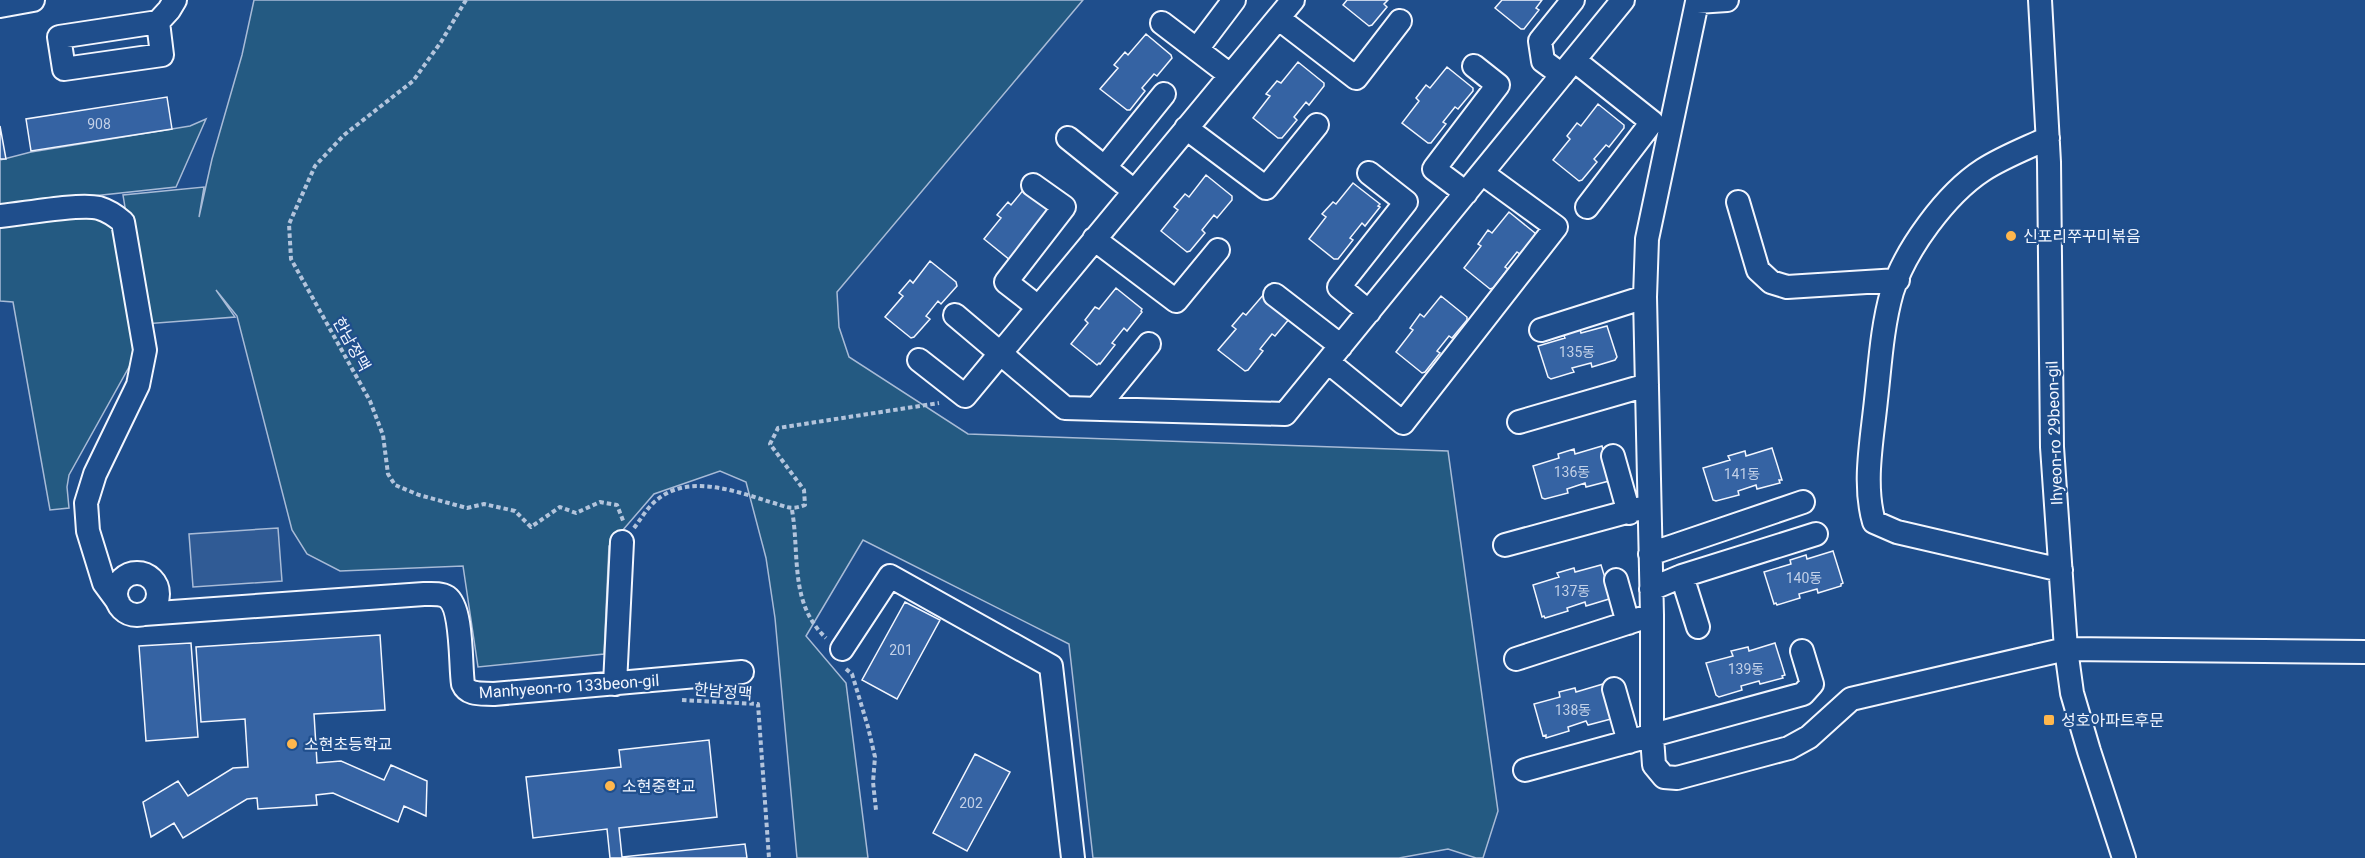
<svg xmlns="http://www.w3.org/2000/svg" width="2365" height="858" font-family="Roboto,'Noto Sans KR',sans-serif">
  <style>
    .green { fill: #245a82; stroke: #a8bbd7; stroke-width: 1.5 }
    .parking { fill: #305b95; stroke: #a8bbd7; stroke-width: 1.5 }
    .building { fill: #3563a3; stroke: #f2f6ff; stroke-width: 1.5 }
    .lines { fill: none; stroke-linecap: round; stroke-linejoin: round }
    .minor-casing { stroke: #f2f6ff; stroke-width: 26 }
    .path { stroke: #b3c4dc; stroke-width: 4; stroke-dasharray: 4.5 3; stroke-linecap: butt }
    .minor { stroke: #1f4e8c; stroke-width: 22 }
    .poi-dot { fill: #ffb74d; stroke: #1f4e8c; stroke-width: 2 }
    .labels { text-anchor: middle; stroke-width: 4.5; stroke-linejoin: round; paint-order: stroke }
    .number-label { font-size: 14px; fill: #c3d1e8 }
    .poi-label { font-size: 16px; fill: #f2f6ff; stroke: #1f4e8c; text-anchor: start }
    .street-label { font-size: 16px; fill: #f2f6ff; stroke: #1f4e8c }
  </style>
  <rect width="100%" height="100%" fill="#1f4e8c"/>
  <path class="green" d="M 254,0 L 1083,0 L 837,292 L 839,327 L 849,357 L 968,434 L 1448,451 L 1498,811 L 1483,858 L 1476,858 L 1448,849 L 1399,858 L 1093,858 L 1069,644 L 863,540 L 806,636 L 846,683 L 868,858 L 797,858 L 775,618 L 766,558 L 746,482 L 720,471 L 654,494 L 609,546 L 604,654 L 478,667 L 463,566 L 340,571 L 307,554 L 292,530 L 237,316 L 216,290 L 235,317 L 144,324 L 123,195 L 204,187 L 199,217 L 212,159 L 242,55 Z
    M 206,119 L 176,187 L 0,206 L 0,160 L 31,152 L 190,126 Z
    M 80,211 L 121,224 L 134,358 L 69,475 L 67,487 L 69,508 L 50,510 L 13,302 L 0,301 L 0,220 Z"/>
  <path class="parking" d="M 278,528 L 282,581 L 193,587 L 189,534 Z"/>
  <path class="building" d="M 1347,0 L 1388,0 L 1384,4 L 1387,7 L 1372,25 L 1369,26 L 1343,5 Z
    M 1502,0 L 1542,0 L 1536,8 L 1539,10 L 1524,29 L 1521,29 L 1495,8 Z
    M 1146,34 L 1171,55 L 1172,58 L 1157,76 L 1154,74 L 1142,88 L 1145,91 L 1130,110 L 1127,110 L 1100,89 L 1118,68 L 1114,65 L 1125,52 L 1128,55 Z
    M 1298,62 L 1324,83 L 1324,86 L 1309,105 L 1306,102 L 1294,117 L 1297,120 L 1282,138 L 1278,138 L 1253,118 L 1270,96 L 1266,94 L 1277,81 L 1281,83 Z
    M 1447,67 L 1473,88 L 1473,91 L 1458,109 L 1455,107 L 1443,122 L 1446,124 L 1431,143 L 1428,143 L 1402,123 L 1419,101 L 1416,98 L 1426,85 L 1430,88 Z
    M 167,97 L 172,129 L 31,151 L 26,119 Z
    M 1598,104 L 1624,125 L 1624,128 L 1609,147 L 1606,145 L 1594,159 L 1597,162 L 1582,180 L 1579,181 L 1553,160 L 1570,139 L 1567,136 L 1577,123 L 1581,126 Z
    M 0,126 L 6,159 L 0,159 Z
    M 1206,175 L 1232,196 L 1232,200 L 1217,218 L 1214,215 L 1202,230 L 1205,233 L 1190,251 L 1187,252 L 1161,231 L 1178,210 L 1174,207 L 1185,194 L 1189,197 Z
    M 1029,183 L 1055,207 L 1040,226 L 1037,223 L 1025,238 L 1028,241 L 1010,260 L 984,239 L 1001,218 L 997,215 L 1008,202 L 1011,205 Z
    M 1353,183 L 1380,204 L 1378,206 L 1380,207 L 1365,226 L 1362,223 L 1350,238 L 1353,240 L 1338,259 L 1334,259 L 1309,239 L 1326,217 L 1322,214 L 1333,202 L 1336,204 Z
    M 1509,212 L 1535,233 L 1535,236 L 1520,254 L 1517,252 L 1505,267 L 1508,269 L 1493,288 L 1490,289 L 1464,268 L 1481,246 L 1478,244 L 1488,230 L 1492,233 Z
    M 930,261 L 956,282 L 957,286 L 941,304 L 938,301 L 926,316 L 930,319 L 914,337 L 911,338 L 885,317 L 903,296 L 899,293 L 910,280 L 913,283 Z
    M 1116,288 L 1142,309 L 1141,311 L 1142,312 L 1127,331 L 1124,328 L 1112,343 L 1115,345 L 1100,364 L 1099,363 L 1097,365 L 1071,344 L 1088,323 L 1085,320 L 1095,307 L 1099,309 Z
    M 1264,294 L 1290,315 L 1290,318 L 1275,336 L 1272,334 L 1260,349 L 1263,351 L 1248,370 L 1245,371 L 1218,350 L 1236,329 L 1232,326 L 1243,313 L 1246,315 Z
    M 1441,296 L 1467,317 L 1467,320 L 1452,338 L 1449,336 L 1437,351 L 1440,353 L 1425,372 L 1422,373 L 1396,352 L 1413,330 L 1410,328 L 1420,314 L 1424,317 Z
    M 1607,326 L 1617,357 L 1615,360 L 1592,367 L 1591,363 L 1572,368 L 1574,372 L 1551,379 L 1548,377 L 1538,346 L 1565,338 L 1563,334 L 1580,329 L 1581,333 Z
    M 1602,446 L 1611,478 L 1609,481 L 1586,487 L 1585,483 L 1567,489 L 1568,493 L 1545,499 L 1542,498 L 1533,466 L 1559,458 L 1558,454 L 1574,449 L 1575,454 Z
    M 1772,448 L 1782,480 L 1779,480 L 1780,483 L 1757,489 L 1756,485 L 1738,491 L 1739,495 L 1716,501 L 1713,500 L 1703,468 L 1730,460 L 1728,456 L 1745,451 L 1746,456 Z
    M 1833,551 L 1843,583 L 1841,584 L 1841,586 L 1818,593 L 1817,589 L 1799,594 L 1800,598 L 1777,605 L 1776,603 L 1774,604 L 1764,572 L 1791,564 L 1790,560 L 1806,555 L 1807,559 Z
    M 1601,565 L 1611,597 L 1609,599 L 1586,606 L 1585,602 L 1567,608 L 1568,611 L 1545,618 L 1544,616 L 1542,617 L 1533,585 L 1559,577 L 1557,573 L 1574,568 L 1575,572 Z
    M 905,602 L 940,620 L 897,699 L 862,680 Z
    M 380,635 L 385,710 L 314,714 L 317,763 L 341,761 L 384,780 L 391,765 L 427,781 L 426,816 L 404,806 L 398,822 L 333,793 L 316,795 L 317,805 L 258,809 L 257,798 L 247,799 L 183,838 L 174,823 L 151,837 L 143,802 L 178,781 L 188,796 L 233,768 L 248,767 L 245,719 L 201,722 L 196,647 Z
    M 191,643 L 198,737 L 146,741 L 139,646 Z
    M 1775,643 L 1785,675 L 1782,676 L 1783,678 L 1760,684 L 1759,681 L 1741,686 L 1742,690 L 1719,697 L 1716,695 L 1706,663 L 1733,656 L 1731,651 L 1748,647 L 1749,651 Z
    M 1603,684 L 1612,716 L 1610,717 L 1611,719 L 1588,725 L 1586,721 L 1568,727 L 1569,731 L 1546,738 L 1546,735 L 1543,736 L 1534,704 L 1560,697 L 1559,692 L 1575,688 L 1576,692 Z
    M 709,740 L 717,817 L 619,828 L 622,857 L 745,844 L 747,858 L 610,858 L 607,829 L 533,838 L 526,777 L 621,767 L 619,750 Z
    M 975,754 L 1010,772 L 967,851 L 933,833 Z"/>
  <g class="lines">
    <defs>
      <path id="minor" d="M 1727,0 L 1697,2 L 1647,239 L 1645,297 L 1652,615 L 1652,737 L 1654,765 L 1664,777 L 1677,778 L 1789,748 L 1809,737 L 1851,699 L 2066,649 L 2365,652
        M 2040,0 L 2049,162 L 2052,447 L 2066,649 L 2072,693 L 2089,751 L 2124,858
        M 0,6 L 33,0
        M 1278,18 L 1356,78 L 1400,21
        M 158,22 L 162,55 L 64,69 L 59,37 L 158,22 L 169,10 L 175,0
        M 1162,23 L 1230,75
        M 1197,49 L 1234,0
        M 1574,60 L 1652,122 L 1587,207
        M 1562,75 L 1543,61 L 1540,41 L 1573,0
        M 1186,128 L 1266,188 L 1317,125
        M 1068,138 L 1134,191
        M 2048,138 C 2027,148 2003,157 1983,170 C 1946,194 1905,250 1892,292 C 1882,327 1880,365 1876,400 C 1872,440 1863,484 1874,522 L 1897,532 L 2061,570
        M 1105,167 L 1164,94
        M 1033,185 L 1064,207 L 1006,282 L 1038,307
        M 1466,193 L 1434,169 L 1498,85 L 1474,66
        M 1738,202 L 1758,270 L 1771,282 L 1787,287 L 1898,280
        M 0,216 C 23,214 79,203 99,208 C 109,211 116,216 123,222 L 145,350 L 138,385 L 95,474 L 86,503 L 88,531 L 104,583 L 118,602
        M 1094,239 L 1176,301 L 1218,250
        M 1275,295 L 1341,346
        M 1369,312 L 1339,287 L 1406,202 L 1369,173
        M 955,315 L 1065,408 L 1285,414 L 1623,0
        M 1541,330 L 1645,297
        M 919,360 L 965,396 L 1293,0
        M 1328,362 L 1403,423 L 1556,227 L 1482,173
        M 1096,409 L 1149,344
        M 1519,422 L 1647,385
        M 1613,456 L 1629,513
        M 1505,545 L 1649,506
        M 1650,554 L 1803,502
        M116 594a21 21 0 1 1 42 0a21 21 0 1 1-42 0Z
        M 1682,576 L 1698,627
        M 1616,580 L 1628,623
        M 1651,589 L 1682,576 L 1816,534
        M 144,614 L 424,594 C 431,594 441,593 447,597 C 463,608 460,665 463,684 C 468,696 483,693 494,694 L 742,672
        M 842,649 L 890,576 L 1051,666 L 1073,858
        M 1516,659 L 1652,615
        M 615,684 L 622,542
        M 1614,689 L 1629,742
        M 1525,770 L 1803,694 L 1812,684 L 1802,651"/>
    </defs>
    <use href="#minor" class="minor-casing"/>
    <path class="path" d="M 466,0 L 441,42 L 413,81 L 344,135 L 315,166 L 289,224 L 291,259 L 370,401 L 383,435 L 388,474 L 395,485 L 419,495 L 467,508 L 484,504 L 515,511 L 531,527 L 560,507 L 576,513 L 600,502 L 617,505 L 624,523
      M 792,510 C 800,556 789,603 826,638
      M 634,528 C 641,519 648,506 658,499 C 689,474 736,491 770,502 C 786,506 789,511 805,505 L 804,490 L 770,444 L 778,428 L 939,403
      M 846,669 L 852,674 L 868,727 L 875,757 L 873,782 L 876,810
      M 682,700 L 758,704 L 769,858"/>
    <use href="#minor" class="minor"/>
  </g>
  <g class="poi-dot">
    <circle cx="2011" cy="236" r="6"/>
    <rect x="2043" y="714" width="12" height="12" rx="3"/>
    <circle cx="292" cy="744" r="6"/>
    <circle cx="610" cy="786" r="6"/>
  </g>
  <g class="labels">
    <g class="number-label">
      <text x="99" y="129">908</text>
      <text x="1577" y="357">135동</text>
      <text x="1572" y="477">136동</text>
      <text x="1742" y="479">141동</text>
      <text x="1804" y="583">140동</text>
      <text x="1572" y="596">137동</text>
      <text x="901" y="655">201</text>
      <text x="1746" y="674">139동</text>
      <text x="1573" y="715">138동</text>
      <text x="971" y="808">202</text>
    </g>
    <g class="poi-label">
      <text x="2023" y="242">신포리쭈꾸미볶음</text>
      <text x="2061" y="726">성호아파트후문</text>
      <text x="304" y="750">소현초등학교</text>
      <text x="622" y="792">소현중학교</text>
    </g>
    <g class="street-label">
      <text transform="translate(352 344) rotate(61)" y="6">한남정맥</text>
      <text transform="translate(2054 433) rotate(-92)" y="6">Ihyeon-ro 29beon-gil</text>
      <text transform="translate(569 686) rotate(-4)" y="6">Manhyeon-ro 133beon-gil</text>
      <text transform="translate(723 691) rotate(5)" y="6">한남정맥</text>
    </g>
  </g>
</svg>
